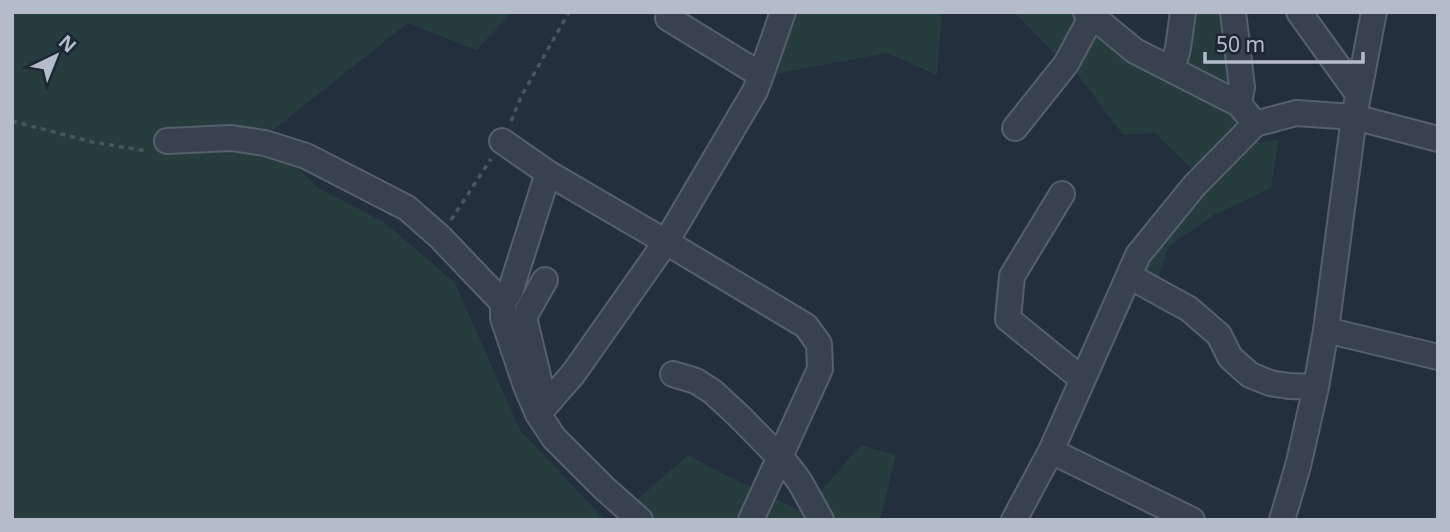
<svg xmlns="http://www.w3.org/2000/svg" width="1450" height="532" font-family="'Noto Sans',sans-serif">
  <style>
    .green { fill: #263c3f }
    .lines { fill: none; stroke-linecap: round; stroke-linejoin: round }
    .street-casing { stroke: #565f6c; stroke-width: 28 }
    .path { stroke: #44595c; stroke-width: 3.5; stroke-dasharray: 5 5; stroke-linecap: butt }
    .street { stroke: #38414e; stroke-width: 24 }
  </style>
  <rect width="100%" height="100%" fill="#242f3e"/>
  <path class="green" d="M 12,12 L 513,12 L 476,50 L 408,23 L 263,138 L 320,189 L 384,222 L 455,283 L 520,430 L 605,520 L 12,520 Z
    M 798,12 L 942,12 L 937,75 L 887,53 L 775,74 Z
    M 1014,12 L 1074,12 L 1079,15 L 1055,54 Z
    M 1188,12 L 1227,12 L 1236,87 L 1238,123 L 1260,143 L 1279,139 L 1271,188 L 1216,214 L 1169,246 L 1157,280 L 1140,271 L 1207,184 L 1155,133 L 1123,135 L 1073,68 L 1097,30 L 1173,77 Z
    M 861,445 L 896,455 L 880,520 L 614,520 L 688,455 L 727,476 L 803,512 Z"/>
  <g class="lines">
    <defs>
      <path id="street" d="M 1086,12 L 1101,23 L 1135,51 L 1239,104 L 1255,124
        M 1233,12 L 1242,87 L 1239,104
        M 1299,12 L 1358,94
        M 1172,70 L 1178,48 L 1183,12
        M 761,75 L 783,12
        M 1015,128 L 1066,64 L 1092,16
        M 167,141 L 231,138 L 265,143 L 306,156 L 407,208 L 440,237 L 503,303 L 503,318 L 526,386 L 538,414 L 554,438 L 604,488 L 640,520
        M 502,141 L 548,173 L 666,242 L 806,326 L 819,344 L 820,369 L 751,520
        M 1062,194 L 1012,276 L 1008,319 L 1082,379
        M 1129,276 L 1189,309 L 1219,335 L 1230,357 L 1250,375 L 1270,383 L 1289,386 L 1316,387
        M 503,303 L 510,292 L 548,173
        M 1326,330 L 1438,357
        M 673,374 L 696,381 L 713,392 L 740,417 L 788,466 L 800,482 L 821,520
        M 540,384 L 524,317 L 545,280
        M 538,414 L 573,374 L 666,242 L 755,91 L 761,75 L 668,18
        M 1051,451 L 1192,520
        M 1014,520 L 1051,451 L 1138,255 L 1194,186 L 1255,124 L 1296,113 L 1354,117 L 1438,139
        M 1282,520 L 1298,466 L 1316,387 L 1326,330 L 1354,117 L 1374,12"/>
    </defs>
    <use href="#street" class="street-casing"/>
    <path class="path" d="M 12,121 L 92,142 L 147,151
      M 511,121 L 522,95 L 569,12
      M 451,220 L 491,159"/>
    <use href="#street" class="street"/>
  </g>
  <rect width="1450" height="532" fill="none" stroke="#b4bcc9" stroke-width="28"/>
  <g transform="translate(56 56) rotate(43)" stroke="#1d2633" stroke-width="5" paint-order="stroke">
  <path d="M0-5L12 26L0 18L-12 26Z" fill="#b4bcc9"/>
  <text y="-10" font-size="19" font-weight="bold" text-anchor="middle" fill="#b4bcc9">N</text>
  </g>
  <path d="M1205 52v10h158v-10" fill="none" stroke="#b4bcc9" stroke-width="3.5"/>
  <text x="1216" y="52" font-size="21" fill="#b4bcc9" stroke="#1d2633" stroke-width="5" paint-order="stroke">50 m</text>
</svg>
